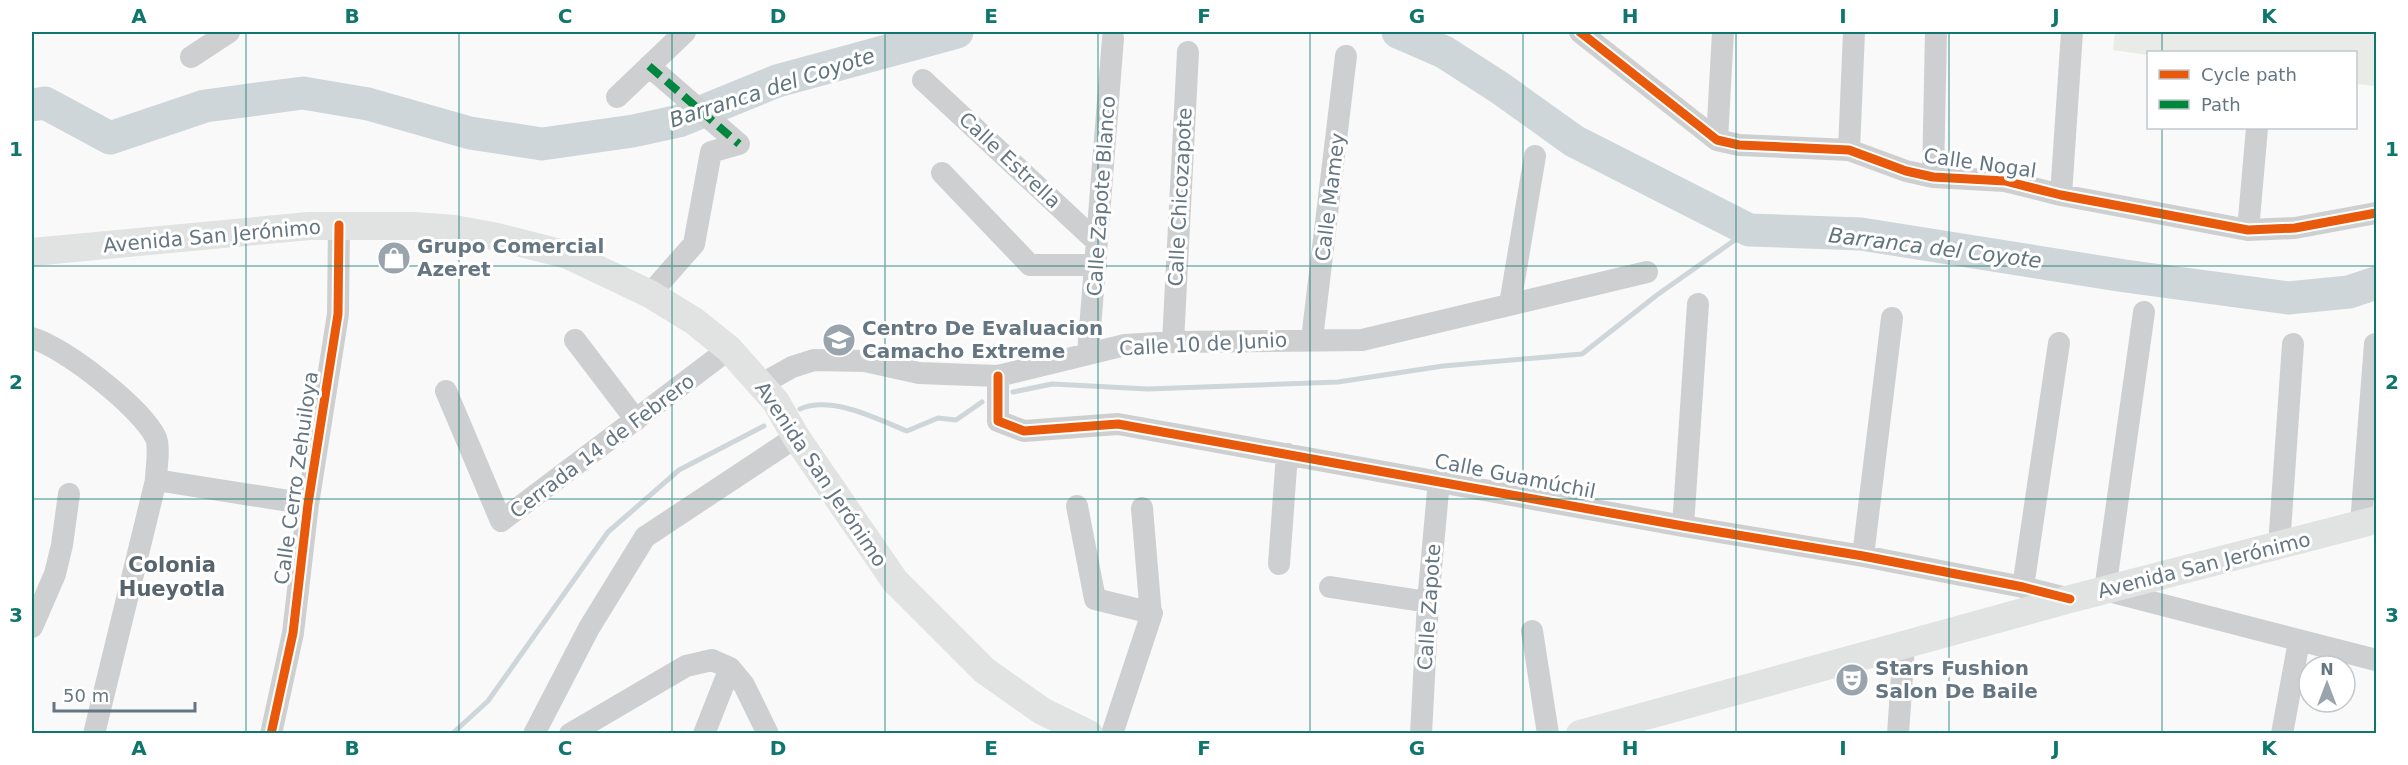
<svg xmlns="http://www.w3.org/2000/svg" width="2408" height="765" font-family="'DejaVu Sans',sans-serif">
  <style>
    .green { fill: #e8ebe6 }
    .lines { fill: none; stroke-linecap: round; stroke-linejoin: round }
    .stream { stroke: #ced6d9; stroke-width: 5 }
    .river { stroke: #ced6d9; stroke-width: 33 }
    .minor { stroke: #cecfd0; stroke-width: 22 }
    .major { stroke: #e1e2e2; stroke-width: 28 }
    .quiet { stroke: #00873e; stroke-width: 8; stroke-dasharray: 15 8; stroke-linecap: butt }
    .cycleway-casing { stroke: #fff; stroke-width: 13 }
    .cycleway { stroke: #e8590c; stroke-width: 9 }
    .grid { fill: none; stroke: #0f766e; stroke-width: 1.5; stroke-opacity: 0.55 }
    .labels { text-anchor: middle; stroke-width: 6; stroke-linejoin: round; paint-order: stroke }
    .street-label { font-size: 20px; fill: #657683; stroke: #fff }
    .poi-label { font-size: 20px; font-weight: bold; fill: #657683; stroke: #fff; text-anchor: start }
    .water-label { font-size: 21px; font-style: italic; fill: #60757c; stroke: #fff }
    .neighbourhood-label { font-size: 21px; font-weight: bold; fill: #57646e; stroke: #fff }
    .neatline { fill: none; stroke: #0f766e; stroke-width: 2 }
    .grid-label { font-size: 20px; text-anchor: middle; font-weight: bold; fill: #0f766e }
  </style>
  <rect width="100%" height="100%" fill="#f9f9f9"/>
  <path class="green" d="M 2115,32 L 2376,32 L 2376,66 L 2374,86 L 2356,84 L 2356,52 L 2148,52 L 2148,55 L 2113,50 Z"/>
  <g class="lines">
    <path class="stream" d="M 1013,392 L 1052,384 L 1148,389 L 1338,382 L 1443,366 L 1582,354 L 1657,295 L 1749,230
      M 800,409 C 831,395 877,419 907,431 L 938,418 L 956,420 L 982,402
      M 452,734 L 488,701 L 608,532 L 679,470 L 764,426"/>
    <path class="river" d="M 1398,32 L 1444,52 L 1500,88 L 1574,141 L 1749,230 L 1861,234 L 2125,276 L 2288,298 L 2349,292 L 2376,283
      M 32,105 L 45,103 L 110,138 L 205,106 L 303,93 L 368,104 L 470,133 L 542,144 L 633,131 L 679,121 L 777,81 L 957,32"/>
    <path class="minor" d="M 1580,32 L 1717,140 L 1739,145 L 1849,150 L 1906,171 L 1933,177 L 2005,181 L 2061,195 L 2248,230 L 2295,228 L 2376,213
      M 191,57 L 229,32
      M 649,66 L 739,144 L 711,152 L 694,244 L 650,294
      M 923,80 L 1096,241
      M 617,97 L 685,32
      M 1717,140 L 1723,32
      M 1849,150 L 1854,32
      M 942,173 L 1030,265 L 1096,265
      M 1933,177 L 1936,32
      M 2061,195 L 2072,32
      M 2248,230 L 2257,128
      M 1510,304 L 1535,156
      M 2144,312 L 2105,590 L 2376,660
      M 32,338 C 64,347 142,408 156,438 C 160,449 156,468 156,480 L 94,734
      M 1312,339 L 1346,56
      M 575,340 L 636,420
      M 1173,342 L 1188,52
      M 1088,354 L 1113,38
      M 998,376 L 998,421 L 1024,431 L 1118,424 L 1683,526 L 1863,556 L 2023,587 L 2070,599
      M 762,384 L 792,367 L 814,360 L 865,361 L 919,373 L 998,376 L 1125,345 L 1173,342 L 1362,340 L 1647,272
      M 446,391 L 501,521 L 729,349
      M 156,480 L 308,504
      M 1077,506 L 1095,599 L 1152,613
      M 2361,524 L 2375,344
      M 1683,526 L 1698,304
      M 2279,546 L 2293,344
      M 1863,556 L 1892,318
      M 1279,564 L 1287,454
      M 1330,587 L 1428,602
      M 2023,587 L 2059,343
      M 32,627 L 55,574 L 62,545 L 69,494
      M 1532,631 L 1548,734
      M 271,734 L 293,633 L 308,504 L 338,314 L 339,225
      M 534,734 L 589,628 L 645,537 L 796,437
      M 570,734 L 686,666 L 712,660 L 730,668 L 744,685 L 768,734
      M 704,734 L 730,668
      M 1112,734 L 1151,616 L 1142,508
      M 1421,734 L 1428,602 L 1439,480
      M 1898,734 L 1904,646
      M 2282,734 L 2299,641"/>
    <path class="major" d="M 32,252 L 309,226 L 414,226 L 454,229 L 493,236 L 568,255 L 650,294 L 694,321 L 729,349 L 776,402 L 796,437 L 895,581 L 984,670 L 1042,711 L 1089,734
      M 1580,734 L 2070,599 L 2376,520"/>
    <path class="quiet" d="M 649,66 L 739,144"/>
    <defs>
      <path id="cycleway" d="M 1580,32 L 1717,140 L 1739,145 L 1849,150 L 1906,171 L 1933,177 L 2005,181 L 2061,195 L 2248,230 L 2295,228 L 2376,213
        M 998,376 L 998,421 L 1024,431 L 1118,424 L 1683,526 L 1863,556 L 2023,587 L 2070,599
        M 271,734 L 293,633 L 308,504 L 338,314 L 339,225"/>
    </defs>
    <use href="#cycleway" class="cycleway-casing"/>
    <use href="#cycleway" class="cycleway"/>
  </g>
  <path class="grid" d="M 246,32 L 246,734M 459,32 L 459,734M 672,32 L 672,734M 885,32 L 885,734M 1098,32 L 1098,734M 1310,32 L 1310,734M 1523,32 L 1523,734M 1736,32 L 1736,734M 1949,32 L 1949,734M 2162,32 L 2162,52M 2162,128 L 2162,734M 32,266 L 2376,266M 32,499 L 2376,499"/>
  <defs>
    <symbol id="shop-disc" viewBox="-11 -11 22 22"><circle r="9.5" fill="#99a4ac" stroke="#fff"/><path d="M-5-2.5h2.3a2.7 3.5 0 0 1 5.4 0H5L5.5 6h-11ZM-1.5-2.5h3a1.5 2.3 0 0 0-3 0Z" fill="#fff"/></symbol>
    <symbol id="school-disc" viewBox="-11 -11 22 22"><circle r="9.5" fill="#99a4ac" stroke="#fff"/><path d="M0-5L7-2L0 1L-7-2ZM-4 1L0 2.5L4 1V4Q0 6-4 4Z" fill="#fff"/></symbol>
    <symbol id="theatre-disc" viewBox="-11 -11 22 22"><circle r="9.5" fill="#99a4ac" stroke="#fff"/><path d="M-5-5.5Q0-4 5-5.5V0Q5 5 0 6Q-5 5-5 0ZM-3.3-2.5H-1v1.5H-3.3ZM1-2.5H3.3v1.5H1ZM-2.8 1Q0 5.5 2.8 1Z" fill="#fff"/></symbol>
  </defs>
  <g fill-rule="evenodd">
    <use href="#shop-disc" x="375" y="239" width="38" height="38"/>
    <use href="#school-disc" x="820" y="321" width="38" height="38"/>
    <use href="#theatre-disc" x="1833" y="661" width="38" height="38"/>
  </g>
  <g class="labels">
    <g class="street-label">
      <text transform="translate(1010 160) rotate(43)" y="7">Calle Estrella</text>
      <text transform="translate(1980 163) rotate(8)" y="7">Calle Nogal</text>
      <text transform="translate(1101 196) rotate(-86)" y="7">Calle Zapote Blanco</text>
      <text transform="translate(1180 197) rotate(-87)" y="7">Calle Chicozapote</text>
      <text transform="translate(1330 197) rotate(-83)" y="7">Calle Mamey</text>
      <text transform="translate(212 236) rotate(-5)" y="7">Avenida San Jerónimo</text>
      <text transform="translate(1203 344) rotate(-3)" y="7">Calle 10 de Junio</text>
      <text transform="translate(602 446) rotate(-37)" y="7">Cerrada 14 de Febrero</text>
      <text transform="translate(821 474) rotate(56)" y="7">Avenida San Jerónimo</text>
      <text transform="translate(1515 476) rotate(11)" y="7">Calle Guamúchil</text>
      <text transform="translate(296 478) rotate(-82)" y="7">Calle Cerro Zehuiloya</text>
      <text transform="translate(2204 565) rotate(-14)" y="7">Avenida San Jerónimo</text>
      <text transform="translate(1429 607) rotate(-86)" y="7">Calle Zapote</text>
    </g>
    <g class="poi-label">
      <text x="417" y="253">Grupo Comercial<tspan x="417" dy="23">Azeret</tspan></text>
      <text x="862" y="335">Centro De Evaluacion<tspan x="862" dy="23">Camacho Extreme</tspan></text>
      <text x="1875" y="675">Stars Fushion<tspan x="1875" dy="23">Salon De Baile</tspan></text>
    </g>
    <g class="water-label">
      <text transform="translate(772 88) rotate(-18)" y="7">Barranca del Coyote</text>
      <text transform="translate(1935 248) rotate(7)" y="7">Barranca del Coyote</text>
    </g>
    <g class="neighbourhood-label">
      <text x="172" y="572">Colonia<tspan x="172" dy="24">Hueyotla</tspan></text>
    </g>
  </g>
  <rect width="2408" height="765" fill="none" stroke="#ffffff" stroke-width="66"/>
  <rect x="2147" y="51" width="210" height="78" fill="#ffffff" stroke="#c1c8cd" stroke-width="1.5"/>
  <rect x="2159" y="70" width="30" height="9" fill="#e8590c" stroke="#c1c8cd" stroke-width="1.5"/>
  <text x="2201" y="81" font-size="18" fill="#657683">Cycle path</text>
  <rect x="2159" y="100" width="30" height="9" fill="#00873e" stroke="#c1c8cd" stroke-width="1.5"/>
  <text x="2201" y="111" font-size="18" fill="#657683">Path</text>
  <g transform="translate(2327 684)"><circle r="28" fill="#ffffff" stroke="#c1c8cd" stroke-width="1.5"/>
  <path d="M0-4.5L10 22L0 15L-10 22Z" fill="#99a4ac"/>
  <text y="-9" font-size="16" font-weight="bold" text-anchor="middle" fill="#657683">N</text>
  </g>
  <path d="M54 702v9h141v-9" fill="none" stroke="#657683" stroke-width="3"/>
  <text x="63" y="702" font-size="18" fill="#657683" stroke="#ffffff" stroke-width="4.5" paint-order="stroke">50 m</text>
  <rect x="33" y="33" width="2342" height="699" class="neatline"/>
  <g class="grid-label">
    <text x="139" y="23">A</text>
    <text x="352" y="23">B</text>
    <text x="565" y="23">C</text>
    <text x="778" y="23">D</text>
    <text x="991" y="23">E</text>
    <text x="1204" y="23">F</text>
    <text x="1417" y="23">G</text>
    <text x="1630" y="23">H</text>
    <text x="1843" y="23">I</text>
    <text x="2056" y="23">J</text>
    <text x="2269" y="23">K</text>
    <text x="16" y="156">1</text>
    <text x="2392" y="156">1</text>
    <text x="16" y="389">2</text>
    <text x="2392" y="389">2</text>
    <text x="16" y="622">3</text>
    <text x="2392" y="622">3</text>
    <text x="139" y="755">A</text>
    <text x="352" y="755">B</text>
    <text x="565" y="755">C</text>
    <text x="778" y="755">D</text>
    <text x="991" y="755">E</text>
    <text x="1204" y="755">F</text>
    <text x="1417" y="755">G</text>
    <text x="1630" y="755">H</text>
    <text x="1843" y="755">I</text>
    <text x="2056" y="755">J</text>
    <text x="2269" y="755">K</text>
  </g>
</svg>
